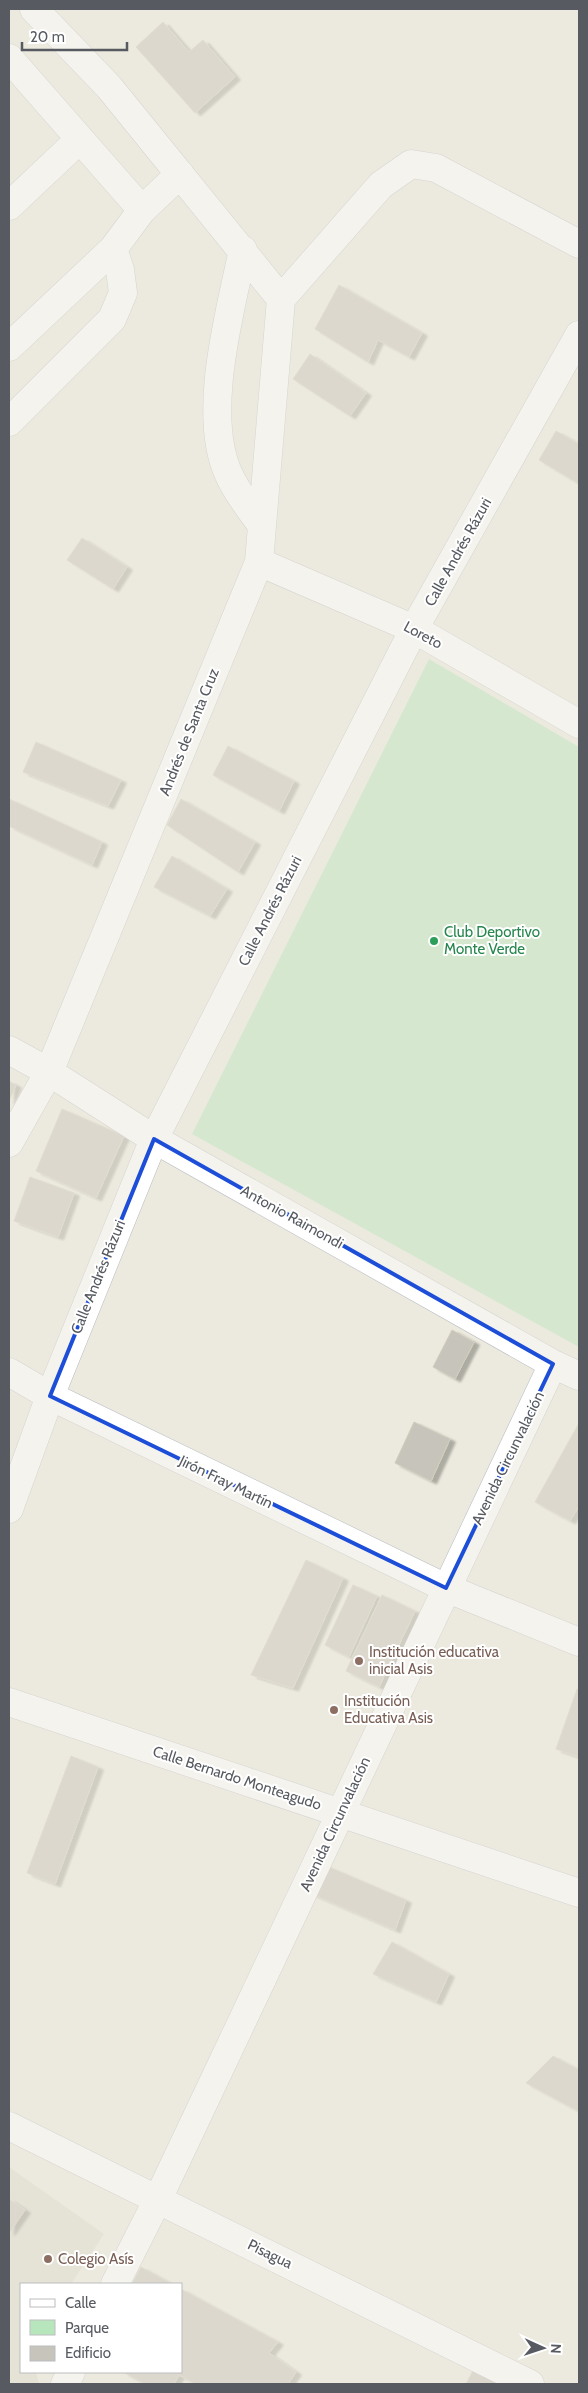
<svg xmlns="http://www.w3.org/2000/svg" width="588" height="2393" font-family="Cabin,sans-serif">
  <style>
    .education { fill: #dbd9cd }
    .green { fill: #b8e6bc }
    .building { fill: #c7c4bb; stroke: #d1ccbc; filter: url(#shadow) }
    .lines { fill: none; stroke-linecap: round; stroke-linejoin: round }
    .minor-casing { stroke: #b9bbc2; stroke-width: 29 }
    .minor { stroke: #fff; stroke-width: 28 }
    .marked { fill: none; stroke: #1d4ed8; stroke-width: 4; stroke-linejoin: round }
    .leisure-dot { fill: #2e9e5b; stroke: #fff; stroke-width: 2 }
    .education-dot { fill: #8d6e63; stroke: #fff; stroke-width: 2 }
    .labels { text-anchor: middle; stroke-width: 4; stroke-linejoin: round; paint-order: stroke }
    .street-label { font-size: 15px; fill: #575b61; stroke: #fff }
    .leisure-label { font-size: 15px; fill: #27864d; stroke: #fff; text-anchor: start }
    .education-label { font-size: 15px; fill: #785e54; stroke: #fff; text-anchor: start }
  </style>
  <defs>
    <filter id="shadow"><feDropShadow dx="5.5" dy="3" stdDeviation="1" flood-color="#0004"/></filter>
  </defs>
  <rect width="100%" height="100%" fill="#eceade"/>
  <path class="education" d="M 9,2167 L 104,2234 L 71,2284 L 21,2284 L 21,2372 L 36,2372 L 39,2384 L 9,2384 Z"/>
  <path class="green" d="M 429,659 L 579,747 L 579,1347 L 192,1134 Z"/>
  <path class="building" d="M 163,22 L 189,52 L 203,40 L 235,77 L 195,113 L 136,47 Z
    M 339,285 L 422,333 L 409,357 L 378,340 L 368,362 L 315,329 Z
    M 310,354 L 366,393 L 350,416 L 293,379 Z
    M 556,431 L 579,444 L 579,484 L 539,460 Z
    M 82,538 L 127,567 L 113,589 L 67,560 Z
    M 36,742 L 121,780 L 108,806 L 23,772 Z
    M 228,746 L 294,781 L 279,811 L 213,775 Z
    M 9,799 L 102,842 L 92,865 L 9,826 Z
    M 181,799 L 255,842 L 238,872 L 167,825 Z
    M 172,856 L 227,889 L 210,916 L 154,887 Z
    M 9,1081 L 16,1085 L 9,1101 Z
    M 62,1109 L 124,1136 L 96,1198 L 36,1171 Z
    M 30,1177 L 74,1193 L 58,1237 L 14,1221 Z
    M 452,1330 L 474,1342 L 455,1379 L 433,1367 Z
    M 414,1422 L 450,1439 L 431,1481 L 395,1463 Z
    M 579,1423 L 579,1506 L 570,1521 L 535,1502 Z
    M 306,1560 L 343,1578 L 293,1688 L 251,1675 Z
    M 353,1585 L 377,1596 L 349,1657 L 325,1645 Z
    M 382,1595 L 415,1611 L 379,1687 L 346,1671 Z
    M 577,1689 L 579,1690 L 579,1757 L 556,1749 Z
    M 71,1756 L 98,1767 L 55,1884 L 27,1873 Z
    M 322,1864 L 406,1900 L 395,1930 L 310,1893 Z
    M 392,1942 L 449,1974 L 436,2002 L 373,1974 Z
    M 553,2056 L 579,2070 L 578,2111 L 526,2083 Z
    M 9,2199 L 25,2210 L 9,2233 Z
    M 141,2267 L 172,2284 L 132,2284 Z
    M 181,2289 L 278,2342 L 269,2353 L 296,2372 L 288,2384 L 196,2384 L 179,2375 L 174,2384 L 145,2384 L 123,2372 L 181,2372 Z
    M 478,2361 L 505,2384 L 466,2384 Z"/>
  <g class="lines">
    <defs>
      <path id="minor" d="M 34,9 L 109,87 L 281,299
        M 9,58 L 142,210
        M 9,206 L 80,139
        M 243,250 C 230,312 201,415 229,475 C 237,493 251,510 262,526
        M 281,299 L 381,185 L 411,164 L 436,168 L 579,244
        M 9,347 L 113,249 L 142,210 L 180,174
        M 9,422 L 112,319 L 123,293 L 120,270 L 113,249
        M 259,562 L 414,629 L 579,724
        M 9,1050 L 49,1072 L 154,1139 L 553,1364 L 579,1376
        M 9,1143 L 49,1072 L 259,562 L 281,299
        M 9,1372 L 50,1396 L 446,1588 L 579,1642
        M 9,1509 L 50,1396 L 154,1139 L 414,629 L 579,335
        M 9,1702 L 579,1893
        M 9,2126 L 530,2384
        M 115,2284 L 158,2199 L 553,1364
        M 65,2384 L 71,2372"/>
    </defs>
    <use href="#minor" class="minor-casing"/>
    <use href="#minor" class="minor"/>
  </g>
  <path d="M0 0H588V2393H0ZM 154,1139 L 553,1364 L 446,1588 L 50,1396 Z" fill="#eceade" fill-opacity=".55" fill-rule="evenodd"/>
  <path class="marked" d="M 154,1139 L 553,1364 L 446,1588 L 50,1396 Z"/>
  <circle class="leisure-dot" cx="434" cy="941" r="5"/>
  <g class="education-dot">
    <circle cx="359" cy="1661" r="5"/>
    <circle cx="334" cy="1710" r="5"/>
    <circle cx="48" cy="2259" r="5"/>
  </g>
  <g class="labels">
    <g class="street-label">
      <text transform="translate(458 552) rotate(-61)" y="5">Calle Andrés Rázuri</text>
      <text transform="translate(423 635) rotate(28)" y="5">Loreto</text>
      <text transform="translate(189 732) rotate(-68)" y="5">Andrés de Santa Cruz</text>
      <text transform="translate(270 911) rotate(-63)" y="5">Calle Andrés Rázuri</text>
      <text transform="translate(292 1217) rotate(29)" y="5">Antonio Raimondi</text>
      <text transform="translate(98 1277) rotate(-68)" y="5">Calle Andrés Rázuri</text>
      <text transform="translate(508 1458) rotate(-64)" y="5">Avenida Circunvalación</text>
      <text transform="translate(226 1482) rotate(26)" y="5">Jirón Fray Martín</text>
      <text transform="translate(237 1778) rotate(18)" y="5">Calle Bernardo Monteagudo</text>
      <text transform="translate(335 1824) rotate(-65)" y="5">Avenida Circunvalación</text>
      <text transform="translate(270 2254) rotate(26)" y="5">Pisagua</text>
    </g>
    <g class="leisure-label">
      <text x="444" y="937">Club Deportivo<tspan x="444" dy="17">Monte Verde</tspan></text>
    </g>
    <g class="education-label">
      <text x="369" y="1657">Institución educativa<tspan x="369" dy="17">inicial Asis</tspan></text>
      <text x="344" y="1706">Institución<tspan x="344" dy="17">Educativa Asis</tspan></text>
      <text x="58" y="2264">Colegio Asís</text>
    </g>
  </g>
  <rect width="588" height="2393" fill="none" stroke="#575b61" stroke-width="20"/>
  <rect x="20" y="2283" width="162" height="90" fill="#ffffff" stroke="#bcbdc0"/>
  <rect x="30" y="2299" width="25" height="8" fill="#ffffff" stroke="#bcbdc0"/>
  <text x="65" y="2308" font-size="15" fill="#575b61">Calle</text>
  <rect x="30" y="2320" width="25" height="15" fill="#b8e6bc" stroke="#bcbdc0"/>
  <text x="65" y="2333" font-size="15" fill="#575b61">Parque</text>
  <rect x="30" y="2346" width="25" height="15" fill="#c7c4bb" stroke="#bcbdc0"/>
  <text x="65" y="2358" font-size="15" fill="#575b61">Edificio</text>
  <g transform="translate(543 2348) rotate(93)" stroke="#ffffff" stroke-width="4" paint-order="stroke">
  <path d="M0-4L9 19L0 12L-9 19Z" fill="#575b61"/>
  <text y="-8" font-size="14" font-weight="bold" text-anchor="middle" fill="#575b61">N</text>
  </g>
  <path d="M22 42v8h105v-8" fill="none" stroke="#575b61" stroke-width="2.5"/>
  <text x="30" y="42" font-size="15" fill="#575b61" stroke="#ffffff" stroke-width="4" paint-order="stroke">20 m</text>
</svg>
